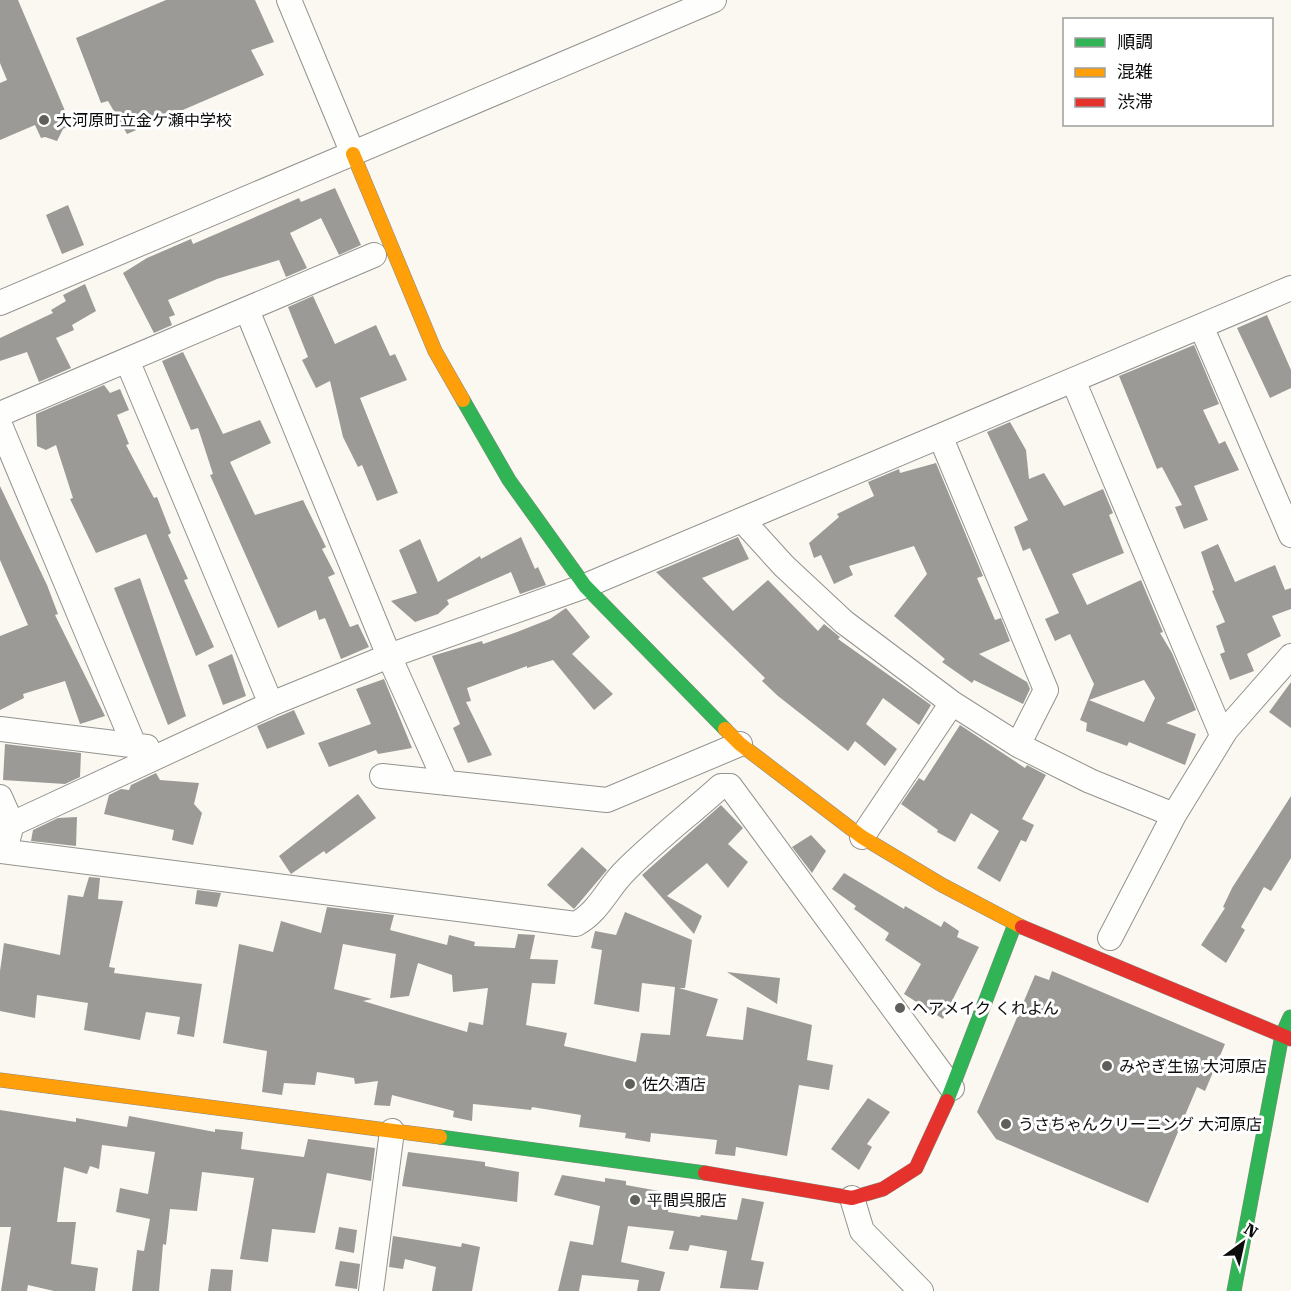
<svg xmlns="http://www.w3.org/2000/svg" width="1291" height="1291" font-family="'Roboto Serif','Noto Sans JP',serif">
  <style>
    .building { fill: #9c9a96; fill-rule: evenodd }
    .lines { fill: none; stroke-linecap: round; stroke-linejoin: round }
    .street-casing { stroke: #93928f; stroke-width: 26 }
    .fast-casing { stroke: #8a8985; stroke-width: 15 }
    .slow-casing { stroke: #8a8985; stroke-width: 15 }
    .jam-casing { stroke: #8a8985; stroke-width: 15 }
    .street { stroke: #fefefd; stroke-width: 24 }
    .fast { stroke: #30b455; stroke-width: 14 }
    .slow { stroke: #ff9f0a; stroke-width: 14 }
    .jam { stroke: #e5322d; stroke-width: 14 }
    .poi-dot { fill: #5f5f5c; stroke: #fff; stroke-width: 2 }
    .labels { text-anchor: middle; stroke-width: 6; stroke-linejoin: round; paint-order: stroke }
    .poi-label { font-size: 16px; fill: #0c0c0c; stroke: #fff; text-anchor: start }
  </style>
  <rect width="100%" height="100%" fill="#faf8f0"/>
  <path class="building" d="M 0,0 L 18,0 L 71,125 L 63,129 L 57,141 L 45,137 L 41,138 L 35,125 L 0,140 L 0,83 L 7,80 L 0,63 Z
    M 166,0 L 255,0 L 274,42 L 251,50 L 264,75 L 127,134 L 108,101 L 101,103 L 76,38 Z
    M 335,188 L 361,245 L 339,255 L 321,218 L 290,233 L 307,268 L 286,277 L 279,260 L 217,279 L 168,300 L 175,315 L 169,317 L 172,325 L 154,333 L 123,273 L 147,258 L 191,239 L 193,244 L 299,198 L 301,202 Z
    M 68,205 L 84,245 L 62,254 L 46,215 Z
    M 85,284 L 96,311 L 72,325 L 74,330 L 56,338 L 71,368 L 39,382 L 27,352 L 0,361 L 0,338 L 53,313 L 51,310 L 66,301 L 63,295 Z
    M 313,296 L 335,344 L 376,325 L 390,356 L 395,354 L 407,380 L 360,398 L 398,493 L 377,501 L 362,465 L 358,467 L 343,437 L 330,381 L 316,388 L 302,360 L 308,357 L 288,307 Z
    M 1267,315 L 1291,370 L 1291,388 L 1270,398 L 1237,328 Z
    M 1194,345 L 1219,404 L 1203,410 L 1219,444 L 1225,441 L 1239,470 L 1194,486 L 1208,520 L 1184,529 L 1175,507 L 1182,505 L 1162,467 L 1157,469 L 1119,376 Z
    M 183,352 L 223,434 L 260,420 L 271,443 L 230,462 L 254,513 L 255,515 L 303,500 L 326,547 L 322,549 L 335,574 L 328,577 L 350,627 L 358,624 L 369,647 L 341,659 L 325,618 L 319,620 L 316,610 L 278,628 L 210,475 L 213,474 L 198,428 L 191,430 L 162,361 Z
    M 104,385 L 110,393 L 120,389 L 129,410 L 117,415 L 129,444 L 126,445 L 154,498 L 157,497 L 171,533 L 168,535 L 188,579 L 184,580 L 214,647 L 196,656 L 146,534 L 96,553 L 70,499 L 73,498 L 56,445 L 46,450 L 37,446 L 36,414 Z
    M 1010,422 L 1026,450 L 1029,479 L 1044,473 L 1064,506 L 1103,489 L 1113,513 L 1109,515 L 1124,553 L 1072,574 L 1087,605 L 1141,580 L 1163,632 L 1160,633 L 1172,653 L 1196,710 L 1166,723 L 1196,734 L 1185,765 L 1129,742 L 1127,746 L 1086,731 L 1087,723 L 1080,720 L 1094,684 L 1070,634 L 1055,641 L 1045,619 L 1059,613 L 1030,548 L 1023,551 L 1014,527 L 1028,520 L 987,432 ZM 1144,680 L 1155,698 L 1144,722 L 1089,700 Z
    M 936,463 L 983,576 L 977,578 L 995,620 L 1001,618 L 1010,641 L 979,654 L 1027,682 L 1030,689 L 1023,704 L 974,680 L 972,683 L 942,662 L 945,659 L 894,616 L 927,574 L 914,546 L 849,566 L 853,575 L 834,584 L 821,555 L 814,558 L 809,543 L 839,517 L 837,514 L 874,496 L 868,482 L 899,469 L 900,473 Z
    M 0,486 L 47,585 L 58,614 L 55,615 L 105,716 L 80,724 L 65,681 L 23,694 L 24,698 L 0,710 L 0,636 L 28,625 L 0,560 Z
    M 521,537 L 535,569 L 538,567 L 546,585 L 520,594 L 511,572 L 447,600 L 449,604 L 438,614 L 415,622 L 391,601 L 417,593 L 399,550 L 420,539 L 438,582 L 480,556 L 481,559 Z
    M 738,537 L 749,559 L 702,578 L 733,611 L 768,580 L 818,631 L 824,624 L 840,637 L 838,639 L 931,705 L 919,725 L 883,698 L 866,724 L 897,749 L 885,766 L 855,741 L 848,751 L 778,696 L 762,681 L 765,678 L 656,572 Z
    M 1218,544 L 1235,582 L 1275,565 L 1285,590 L 1291,588 L 1291,609 L 1272,616 L 1281,636 L 1247,654 L 1254,671 L 1230,680 L 1220,654 L 1225,652 L 1216,626 L 1225,622 L 1212,591 L 1214,590 L 1201,552 Z
    M 140,578 L 186,716 L 168,725 L 114,588 Z
    M 566,608 L 590,637 L 572,654 L 613,694 L 594,710 L 553,660 L 527,668 L 527,666 L 467,688 L 471,701 L 466,702 L 492,755 L 468,763 L 453,728 L 460,724 L 432,656 L 482,641 L 483,644 L 517,632 L 550,619 Z
    M 232,654 L 246,696 L 223,705 L 208,665 Z
    M 384,679 L 412,748 L 378,754 L 376,750 L 329,767 L 318,743 L 371,724 L 356,689 Z
    M 1291,682 L 1291,728 L 1269,712 Z
    M 294,710 L 305,734 L 267,749 L 257,726 Z
    M 960,725 L 1025,768 L 1027,765 L 1046,775 L 1022,819 L 1034,825 L 1026,842 L 1021,840 L 1000,882 L 977,868 L 999,831 L 971,813 L 955,842 L 937,832 L 938,830 L 901,804 L 919,778 L 924,781 Z
    M 5,744 L 81,753 L 80,777 L 65,784 L 3,780 Z
    M 156,773 L 160,780 L 199,783 L 194,804 L 202,813 L 193,845 L 172,840 L 174,830 L 104,814 L 109,795 L 121,789 L 129,790 L 131,785 Z
    M 358,794 L 376,818 L 326,854 L 324,851 L 291,874 L 279,856 Z
    M 1291,796 L 1291,858 L 1271,891 L 1264,887 L 1241,927 L 1245,930 L 1226,963 L 1201,945 L 1225,908 L 1223,907 L 1232,888 Z
    M 721,805 L 743,828 L 728,844 L 748,862 L 728,888 L 707,863 L 667,896 L 702,916 L 694,934 L 642,875 Z
    M 77,817 L 76,846 L 31,841 L 33,830 L 58,818 Z
    M 811,835 L 826,851 L 812,873 L 792,847 Z
    M 582,847 L 607,870 L 574,909 L 547,885 Z
    M 844,873 L 904,909 L 905,906 L 941,927 L 944,921 L 959,931 L 957,937 L 979,947 L 943,1019 L 904,994 L 921,964 L 885,940 L 889,933 L 854,909 L 856,906 L 832,889 Z
    M 89,877 L 100,878 L 98,899 L 123,901 L 109,967 L 115,968 L 114,973 L 202,984 L 194,1037 L 177,1034 L 180,1017 L 146,1012 L 140,1040 L 84,1030 L 88,1003 L 37,995 L 35,1018 L 0,1011 L 0,971 L 4,943 L 60,955 L 68,895 L 83,897 Z
    M 197,890 L 221,893 L 217,907 L 195,904 Z
    M 327,907 L 394,915 L 390,930 L 447,945 L 449,935 L 475,942 L 474,946 L 515,948 L 518,934 L 535,935 L 530,959 L 558,960 L 555,984 L 532,983 L 526,1025 L 567,1033 L 564,1046 L 636,1062 L 641,1033 L 670,1035 L 675,987 L 642,983 L 639,1012 L 594,1004 L 602,950 L 591,948 L 595,931 L 616,935 L 625,912 L 692,940 L 685,988 L 679,988 L 718,999 L 706,1036 L 743,1040 L 747,1007 L 812,1025 L 807,1060 L 833,1065 L 829,1090 L 799,1085 L 787,1156 L 736,1147 L 735,1156 L 715,1154 L 717,1140 L 651,1133 L 650,1142 L 625,1138 L 626,1133 L 579,1127 L 581,1115 L 532,1107 L 531,1110 L 473,1104 L 472,1121 L 453,1117 L 454,1111 L 392,1095 L 390,1106 L 374,1105 L 378,1081 L 355,1084 L 354,1078 L 317,1072 L 315,1085 L 284,1083 L 282,1095 L 262,1092 L 267,1051 L 223,1043 L 239,944 L 273,952 L 281,921 L 321,933 ZM 343,944 L 396,954 L 390,998 L 409,996 L 418,963 L 452,975 L 453,992 L 488,988 L 483,1025 L 469,1022 L 467,1032 L 363,1001 L 372,999 L 334,989 Z
    M 1052,971 L 1225,1044 L 1205,1091 L 1197,1087 L 1148,1203 L 996,1139 L 977,1112 L 1035,975 L 1049,980 Z
    M 727,972 L 780,978 L 777,1004 Z
    M 868,1098 L 890,1112 L 867,1144 L 872,1147 L 859,1170 L 831,1149 Z
    M 0,1110 L 76,1122 L 76,1118 L 127,1127 L 129,1116 L 215,1132 L 215,1129 L 243,1132 L 241,1149 L 304,1157 L 308,1139 L 375,1148 L 371,1181 L 327,1173 L 315,1233 L 272,1229 L 268,1262 L 240,1259 L 254,1178 L 202,1172 L 197,1211 L 170,1209 L 166,1245 L 163,1244 L 159,1291 L 132,1291 L 137,1250 L 144,1251 L 150,1219 L 116,1212 L 120,1188 L 148,1194 L 155,1152 L 102,1145 L 99,1169 L 90,1166 L 87,1174 L 64,1167 L 57,1222 L 76,1222 L 71,1264 L 98,1268 L 95,1291 L 54,1291 L 28,1285 L 27,1291 L 1,1291 L 11,1227 L 0,1227 Z
    M 408,1152 L 485,1162 L 485,1166 L 519,1172 L 517,1202 L 402,1186 Z
    M 562,1175 L 605,1182 L 605,1178 L 626,1181 L 626,1185 L 670,1193 L 668,1212 L 700,1217 L 701,1215 L 737,1220 L 742,1198 L 764,1202 L 751,1260 L 764,1262 L 758,1290 L 720,1288 L 727,1251 L 690,1245 L 688,1251 L 669,1249 L 674,1231 L 628,1226 L 621,1262 L 665,1272 L 660,1291 L 637,1291 L 639,1280 L 582,1275 L 579,1291 L 558,1291 L 570,1241 L 593,1245 L 600,1206 L 554,1195 Z
    M 339,1227 L 357,1230 L 354,1253 L 335,1249 Z
    M 393,1236 L 461,1247 L 462,1243 L 480,1247 L 472,1291 L 432,1291 L 436,1267 L 405,1259 L 403,1269 L 389,1267 Z
    M 340,1261 L 360,1264 L 357,1289 L 335,1286 Z
    M 211,1269 L 233,1270 L 231,1291 L 208,1291 Z"/>
  <g class="lines">
    <defs>
      <path id="street" d="M 289,0 L 353,154
        M 0,303 L 714,0
        M 247,310 L 389,656 L 446,783
        M 1201,326 L 1291,535
        M 127,360 L 271,704
        M 1073,380 L 1222,735
        M 0,414 L 374,255
        M 0,425 L 134,745
        M 941,438 L 1046,690 L 1018,745
        M 743,521 L 784,566 L 844,622 L 952,703 L 1018,745 L 1090,781 L 1174,815
        M 0,729 L 147,747
        M 382,776 L 607,800 L 740,744
        M 0,797 L 12,824 L 8,839
        M 12,824 L 271,704 L 389,656 L 585,586 L 1291,288
        M 862,837 L 952,703
        M 0,851 L 576,924 C 599,912 608,887 626,870 C 656,840 690,814 721,786 L 730,786 L 952,1088
        M 1110,938 L 1174,815 L 1226,730 L 1291,656
        M 852,1198 L 862,1231 L 921,1291
        M 371,1291 L 392,1131"/>
      <path id="fast" d="M 463,400 L 509,480 L 585,586 L 725,729
        M 947,1101 L 1015,924
        M 440,1137 L 705,1173
        M 1234,1291 L 1282,1035 L 1290,1017"/>
      <path id="slow" d="M 353,154 L 435,351 L 463,400
        M 725,729 L 740,744 L 862,837 L 942,885 L 1022,927
        M 0,1080 L 440,1137"/>
      <path id="jam" d="M 1022,927 L 1291,1039
        M 705,1173 L 852,1198 L 883,1189 L 916,1168 L 947,1101"/>
    </defs>
    <use href="#street" class="street-casing"/>
    <use href="#fast" class="fast-casing"/>
    <use href="#slow" class="slow-casing"/>
    <use href="#jam" class="jam-casing"/>
    <use href="#street" class="street"/>
    <use href="#fast" class="fast"/>
    <use href="#slow" class="slow"/>
    <use href="#jam" class="jam"/>
  </g>
  <g class="poi-dot">
    <circle cx="44" cy="120" r="6"/>
    <circle cx="900" cy="1008" r="6"/>
    <circle cx="1107" cy="1066" r="6"/>
    <circle cx="630" cy="1084" r="6"/>
    <circle cx="1006" cy="1124" r="6"/>
    <circle cx="635" cy="1200" r="6"/>
  </g>
  <g class="labels">
    <g class="poi-label">
      <text x="56" y="126">大河原町立金ケ瀬中学校</text>
      <text x="912" y="1014">ヘアメイク くれよん</text>
      <text x="1119" y="1072">みやぎ生協 大河原店</text>
      <text x="642" y="1090">佐久酒店</text>
      <text x="1018" y="1130">うさちゃんクリーニング 大河原店</text>
      <text x="647" y="1206">平間呉服店</text>
    </g>
  </g>
  <rect x="1063" y="18" width="210" height="108" fill="#ffffff" stroke="#9e9e9e" stroke-width="1.5"/>
  <rect x="1075" y="38" width="30" height="9" fill="#30b455" stroke="#9e9e9e" stroke-width="1.5"/>
  <text x="1117" y="48" font-size="18" fill="#0c0c0c">順調</text>
  <rect x="1075" y="68" width="30" height="9" fill="#ff9f0a" stroke="#9e9e9e" stroke-width="1.5"/>
  <text x="1117" y="78" font-size="18" fill="#0c0c0c">混雑</text>
  <rect x="1075" y="98" width="30" height="9" fill="#e5322d" stroke="#9e9e9e" stroke-width="1.5"/>
  <text x="1117" y="108" font-size="18" fill="#0c0c0c">渋滞</text>
  <g transform="translate(1243 1243) rotate(33)" stroke="#ffffff" stroke-width="4.5" paint-order="stroke">
  <path d="M0-4.5L10 22L0 15L-10 22Z" fill="#0c0c0c"/>
  <text y="-9" font-size="16" font-weight="bold" text-anchor="middle" fill="#0c0c0c">N</text>
  </g>
</svg>
